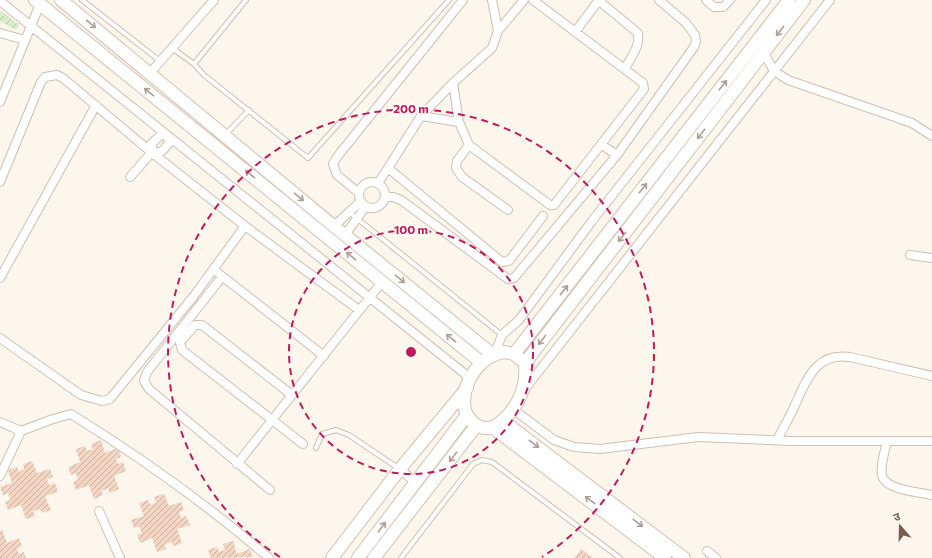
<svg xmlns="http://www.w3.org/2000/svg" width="932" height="558" font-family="Commissioner,'Noto Sans Devanagari',sans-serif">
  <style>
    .garden { fill: url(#garden-furrows) }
    .building { fill: url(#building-hatch) }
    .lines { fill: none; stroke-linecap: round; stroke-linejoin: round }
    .lane-casing { stroke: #d1beb0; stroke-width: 6 }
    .street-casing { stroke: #d1beb0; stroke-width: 10 }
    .secondary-casing { stroke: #d6c0b0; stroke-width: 14 }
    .lane { stroke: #fff; stroke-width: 4 }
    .street { stroke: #fff; stroke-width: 8 }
    .secondary { stroke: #fff; stroke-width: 12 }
    .oneway { stroke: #af9d94 }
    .ring { fill: none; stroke: #c2185b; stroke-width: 2; stroke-dasharray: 7 5 }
    .centre { fill: #c2185b; stroke: #fffaf3; stroke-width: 2 }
    .ring-label { font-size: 12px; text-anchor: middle; font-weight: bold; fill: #c2185b; stroke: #fffaf3; stroke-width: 4; stroke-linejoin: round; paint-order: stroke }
  </style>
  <defs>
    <pattern id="garden-furrows" width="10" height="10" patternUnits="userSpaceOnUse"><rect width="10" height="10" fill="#d8ecc9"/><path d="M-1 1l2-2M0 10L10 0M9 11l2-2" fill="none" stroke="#b4c2a5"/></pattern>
    <pattern id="building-hatch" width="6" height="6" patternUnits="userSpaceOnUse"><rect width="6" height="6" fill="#f3d5c3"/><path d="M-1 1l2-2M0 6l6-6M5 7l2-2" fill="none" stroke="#cab0a1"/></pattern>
  </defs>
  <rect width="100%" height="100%" fill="#fdf6ec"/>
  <path class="garden" d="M 0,10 L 19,25 L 16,30 L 0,21 Z"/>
  <path class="building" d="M 101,440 L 105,453 L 118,448 L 121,457 L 116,459 L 118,464 L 123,462 L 126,471 L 114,476 L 119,489 L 110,493 L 108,488 L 101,491 L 103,495 L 94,499 L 89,485 L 76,490 L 73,482 L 78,480 L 76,473 L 71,475 L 68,467 L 80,462 L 76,449 L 85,446 L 87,451 L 93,449 L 91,444 Z
    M 32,461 L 37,473 L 50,469 L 53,477 L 47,479 L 49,485 L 55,483 L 58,492 L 45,496 L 51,510 L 42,513 L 40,509 L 33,511 L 35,516 L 26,519 L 21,505 L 8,510 L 5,502 L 10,500 L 8,493 L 3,495 L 0,487 L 12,483 L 8,470 L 17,467 L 19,472 L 24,469 L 23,464 Z
    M 164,494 L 169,506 L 181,502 L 184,510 L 179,512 L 181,518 L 186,516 L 190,525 L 177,529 L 182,543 L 173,546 L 172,542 L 165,544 L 166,549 L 157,552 L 152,538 L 140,543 L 137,535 L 142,533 L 139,526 L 134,528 L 131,520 L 144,516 L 139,503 L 148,500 L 150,505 L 156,503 L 154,497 Z
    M 2,530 L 7,543 L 19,538 L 22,546 L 17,548 L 19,554 L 24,552 L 26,558 L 0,558 L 0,531 Z
    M 233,541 L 237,554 L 250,549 L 253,557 L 211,558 L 208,550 L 217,547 L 219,552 L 225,550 L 223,544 Z
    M 581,549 L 593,558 L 574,558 Z"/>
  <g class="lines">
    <defs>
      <path id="lane" d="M 82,0 L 160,61
        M 246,0 L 194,64 L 204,75 L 308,158 L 449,0
        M 172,48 L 194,64
        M 225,135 L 249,110
        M 349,212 L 502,335
        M 316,448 L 322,434 L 336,430 L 349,435 L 398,468
        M 401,558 L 473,464 L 482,460 L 492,462 L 620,558"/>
      <path id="street" d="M 598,0 L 638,33 C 640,47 632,56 625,68
        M 706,0 L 714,7 L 723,7 L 730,0
        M 0,1 L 470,378
        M 498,31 L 524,0
        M 575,32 L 599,0
        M 0,33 L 25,40
        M 764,53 L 774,71 L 788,80 L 912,123 L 932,136
        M 150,73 L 214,0
        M 453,83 L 459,122
        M 0,102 L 40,4
        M 421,116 L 459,122 L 469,145 L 457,161 L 456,168 L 462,177 L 508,210
        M 469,145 L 550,205 L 554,205 L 644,89 L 643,83 L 533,0
        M 602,145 L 617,155
        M 153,151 C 161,155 164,149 169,143 L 167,136
        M 153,151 L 151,144 L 162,134 L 167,136
        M 388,168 L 421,116 L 453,83 L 492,48 L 498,31 L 492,0
        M 130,177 L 153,151
        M 0,182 L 41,82 L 45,77 L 57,75 L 63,78 L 151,152 L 245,226 L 359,310
        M359 195a13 13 0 1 1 26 0a13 13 0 1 1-26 0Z
        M 378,183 L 388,168 L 502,262 L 509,261 L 543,216
        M 359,193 L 337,175 L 333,164 L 337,157 L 463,0
        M 385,197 L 393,197 L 401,200 L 508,279 L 514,278 L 617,155 L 694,47 L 696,41 L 695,35 L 686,23 L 659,0
        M 334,226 L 361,201
        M 345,235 L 366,206
        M 910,255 L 932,258
        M 218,273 L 324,356
        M 222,277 L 147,372 L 144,381 L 149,389 L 270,490
        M 0,278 L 96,105
        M 0,338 L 81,395 L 102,401 L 110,399 L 193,297 L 245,226
        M 495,353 L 502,335 L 519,320 L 592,221 L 766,0
        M 524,390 L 830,0
        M 292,395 L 202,325 L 195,325 L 180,342 L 182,350 L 303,444
        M 513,409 L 554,440 L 574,447 L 600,449 L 698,437 L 790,441 L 932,441
        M 0,422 L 21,431
        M 777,440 C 783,428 790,417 795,405 C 807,379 816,352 850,357 L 932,376
        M 887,441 C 885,451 880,465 882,475 C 885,490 919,492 932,495
        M 237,464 L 382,282
        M 400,469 L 416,483
        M 0,476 L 21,431 L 50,420 L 71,414 C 140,457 208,505 269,558
        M 99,511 L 120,558
        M 707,551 L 716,558"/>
      <path id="secondary" d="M 35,0 L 482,363
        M 61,0 L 325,219 L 493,355
        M 505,352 L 514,354 L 525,363 C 527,383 522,399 509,414 C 504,419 499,425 492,427 C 477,432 464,416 464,403 C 464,379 481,355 505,352 Z
        M 514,354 L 789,0
        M 525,363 L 804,0
        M 503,421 L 684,558
        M 492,427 L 665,558
        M 332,558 L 400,469 L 467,388
        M 358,558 L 467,415
        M 374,558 L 476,426"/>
    </defs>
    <use href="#lane" class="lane-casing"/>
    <use href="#street" class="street-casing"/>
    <use href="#secondary" class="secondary-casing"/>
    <use href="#lane" class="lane"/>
    <use href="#street" class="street"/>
    <use href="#secondary" class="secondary"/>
  </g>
  <defs><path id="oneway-shaft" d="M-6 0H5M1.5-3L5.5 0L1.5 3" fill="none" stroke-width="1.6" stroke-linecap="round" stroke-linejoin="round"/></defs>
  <g class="oneway">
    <use href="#oneway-shaft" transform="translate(91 24) rotate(40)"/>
    <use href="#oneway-shaft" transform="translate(780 31) rotate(128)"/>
    <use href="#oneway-shaft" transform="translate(723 85) rotate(-52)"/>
    <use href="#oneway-shaft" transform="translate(149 92) rotate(-141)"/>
    <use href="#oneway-shaft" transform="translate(701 134) rotate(128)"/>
    <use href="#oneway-shaft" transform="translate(250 174) rotate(-141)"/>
    <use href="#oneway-shaft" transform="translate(643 188) rotate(-52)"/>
    <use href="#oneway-shaft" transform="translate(299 197) rotate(40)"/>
    <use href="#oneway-shaft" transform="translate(622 237) rotate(128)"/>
    <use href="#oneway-shaft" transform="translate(351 256) rotate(-141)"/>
    <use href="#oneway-shaft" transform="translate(400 279) rotate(39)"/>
    <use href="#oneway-shaft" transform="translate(564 290) rotate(-52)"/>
    <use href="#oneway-shaft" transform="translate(451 338) rotate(-141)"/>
    <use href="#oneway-shaft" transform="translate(542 340) rotate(128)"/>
    <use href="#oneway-shaft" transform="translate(534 444) rotate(37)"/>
    <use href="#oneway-shaft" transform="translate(453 457) rotate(128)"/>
    <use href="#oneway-shaft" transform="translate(590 500) rotate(-143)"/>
    <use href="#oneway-shaft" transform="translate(638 523) rotate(37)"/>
    <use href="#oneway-shaft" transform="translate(382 527) rotate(-53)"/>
  </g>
  <g class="ring">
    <circle cx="411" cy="352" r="122"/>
    <path d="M280 557A243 243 0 1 1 542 557"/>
  </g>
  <circle cx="411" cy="352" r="6" class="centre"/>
  <g class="ring-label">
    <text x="411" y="113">200 m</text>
    <text x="411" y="234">100 m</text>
  </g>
  <g transform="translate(900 526) rotate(340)" stroke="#fffaf3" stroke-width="3" paint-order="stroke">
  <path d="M0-3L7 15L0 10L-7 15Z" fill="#7a5c4d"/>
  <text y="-6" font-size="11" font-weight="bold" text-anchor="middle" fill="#7a5c4d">उ</text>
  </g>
</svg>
